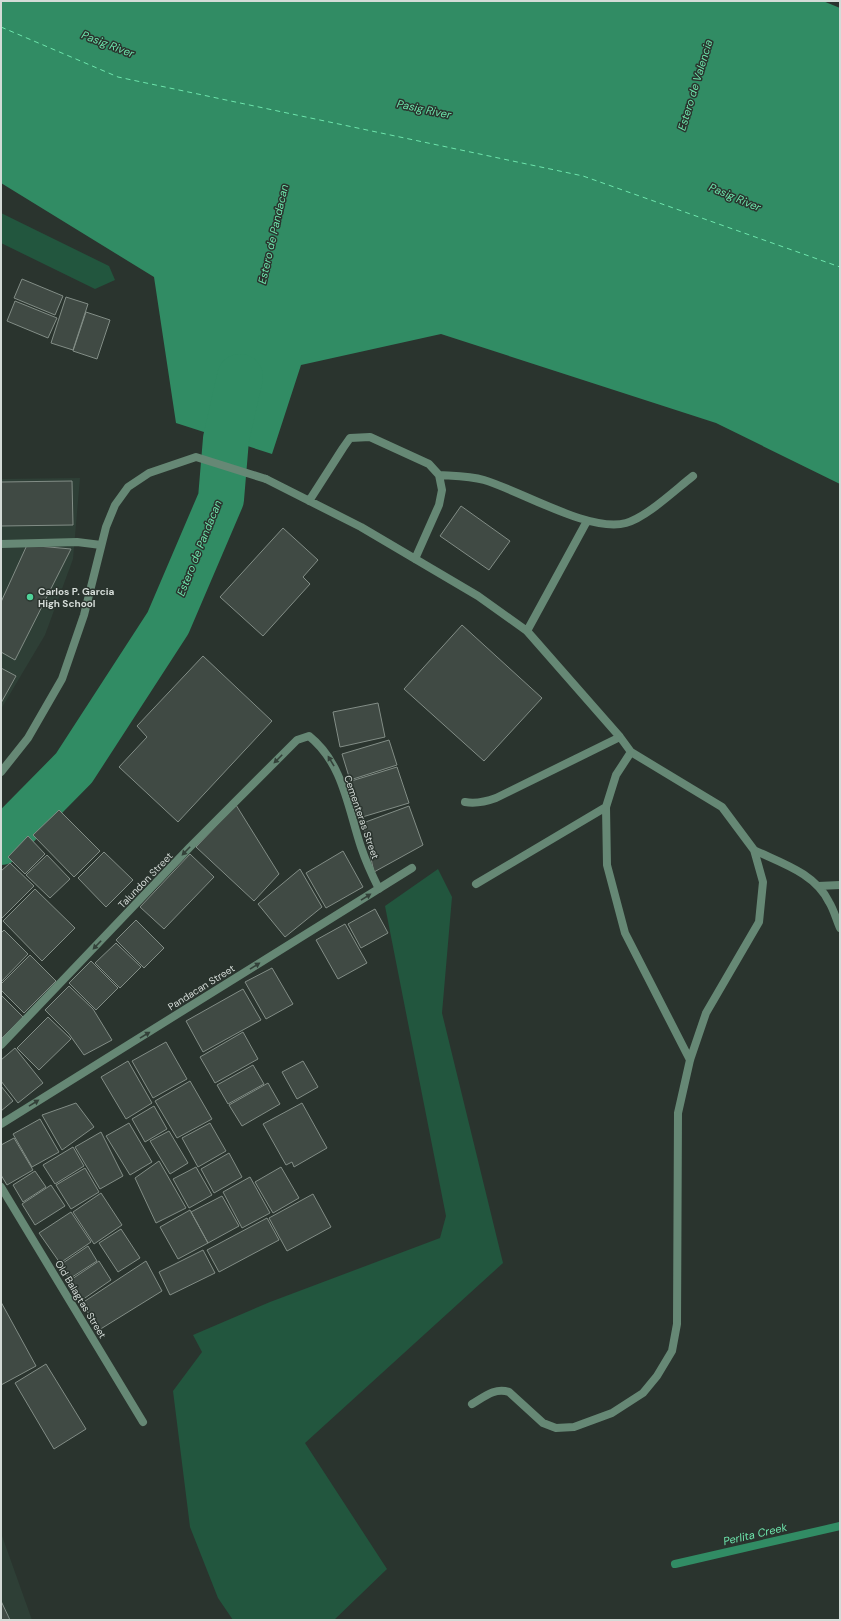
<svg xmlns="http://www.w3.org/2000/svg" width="841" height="1621" font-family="'DM Sans',sans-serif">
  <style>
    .built { fill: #2e3f36 }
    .green { fill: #22563e }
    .water { fill: #318c64 }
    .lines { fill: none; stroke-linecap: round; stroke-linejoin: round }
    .stream { stroke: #318c64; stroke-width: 8 }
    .river { stroke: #318c64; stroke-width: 46 }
    .ferry { stroke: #6de5ac; stroke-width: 1; stroke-dasharray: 5 4; stroke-linecap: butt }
    .building { fill: #404a44; stroke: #828d86 }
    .service { stroke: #668875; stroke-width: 8 }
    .pedestrian { stroke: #668875; stroke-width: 8 }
    .minor { stroke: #668875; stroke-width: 8 }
    .oneway { fill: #334139 }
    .poi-dot { fill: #4fd399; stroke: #2a342e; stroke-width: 1.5 }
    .labels { text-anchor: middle; stroke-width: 3; stroke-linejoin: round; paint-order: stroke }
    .poi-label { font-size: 10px; font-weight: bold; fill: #d4dbd7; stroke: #2a342e; text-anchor: start }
    .street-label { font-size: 10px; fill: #d4dbd7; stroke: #2a342e }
    .water-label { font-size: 11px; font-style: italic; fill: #6de5ac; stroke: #2a342e }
  </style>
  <rect width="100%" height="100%" fill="#2a342e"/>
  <path class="built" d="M 80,478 L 73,559 L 45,635 L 1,709 L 1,479 Z
    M 1,1533 L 32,1620 L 1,1620 Z"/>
  <path class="green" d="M 1,213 L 109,266 L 115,280 L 95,289 L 1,243 Z
    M 438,869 L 452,897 L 442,1013 L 503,1263 L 305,1443 L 387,1569 L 334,1620 L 233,1620 L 218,1598 L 190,1527 L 173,1391 L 202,1352 L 193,1335 L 270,1302 L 440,1238 L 446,1216 L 385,906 Z"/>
  <path class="water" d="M 1,1 L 823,1 L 840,8 L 840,484 L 716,423 L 441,334 L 301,365 L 272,454 L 176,423 L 154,277 L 1,183 Z"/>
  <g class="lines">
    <path class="stream" d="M 675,1564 L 840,1526"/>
    <path class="river" d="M 1,842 L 74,768 L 168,623 L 221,499 L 226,439 L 240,377"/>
    <path class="ferry" d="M 1,27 L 118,77 L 583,176 L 840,267"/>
  </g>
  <path class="building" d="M 22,279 L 63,296 L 55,315 L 14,298 Z
    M 66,297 L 88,304 L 73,350 L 51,343 Z
    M 15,301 L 57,318 L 48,338 L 7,321 Z
    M 86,312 L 110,320 L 97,359 L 73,351 Z
    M 72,481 L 73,525 L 1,526 L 1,482 Z
    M 461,506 L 510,541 L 489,570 L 440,536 Z
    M 283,528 L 318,560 L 303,577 L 310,584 L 263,636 L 220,597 Z
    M 27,545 L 71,549 L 15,660 L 1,652 L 1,602 Z
    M 462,625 L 542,698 L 484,761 L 404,689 Z
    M 203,656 L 272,721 L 178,822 L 119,767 L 147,737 L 137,726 Z
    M 1,668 L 16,676 L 1,703 Z
    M 378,703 L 385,737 L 340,747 L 333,712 Z
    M 389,740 L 397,765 L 350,780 L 342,754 Z
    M 397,767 L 409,803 L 359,818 L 348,782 Z
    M 236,805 L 279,874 L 254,901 L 196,847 Z
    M 409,806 L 423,845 L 374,872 L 363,823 Z
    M 59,810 L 100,851 L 74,877 L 33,835 Z
    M 28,836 L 45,854 L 25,874 L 8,857 Z
    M 343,851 L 363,887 L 326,908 L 306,873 Z
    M 104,852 L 133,880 L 106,907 L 78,878 Z
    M 190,854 L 214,877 L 164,929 L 140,907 Z
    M 47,855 L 70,879 L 50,898 L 26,875 Z
    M 10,863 L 34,886 L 1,919 L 1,871 Z
    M 300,869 L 322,907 L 285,937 L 258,904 Z
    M 35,889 L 75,928 L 42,961 L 3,921 Z
    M 375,909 L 388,933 L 361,948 L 348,924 Z
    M 136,920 L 164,948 L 144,968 L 116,940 Z
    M 345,924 L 367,963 L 338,979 L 316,940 Z
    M 4,930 L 28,954 L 1,982 L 1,933 Z
    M 116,943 L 141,967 L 120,988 L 95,963 Z
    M 30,955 L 56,981 L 24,1013 L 1,990 L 1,984 Z
    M 91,961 L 118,988 L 96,1010 L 69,983 Z
    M 272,968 L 293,1004 L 266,1019 L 245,982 Z
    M 69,986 L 93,1009 L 112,1040 L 84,1055 L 69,1034 L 45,1010 Z
    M 243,989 L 261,1020 L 203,1052 L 186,1021 Z
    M 1,995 L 23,1017 L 1,1039 Z
    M 48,1017 L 71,1039 L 39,1070 L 17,1048 Z
    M 243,1032 L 258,1059 L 215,1083 L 200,1057 Z
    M 166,1042 L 187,1079 L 153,1098 L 132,1061 Z
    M 15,1048 L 43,1083 L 18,1103 L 1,1081 L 1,1060 Z
    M 128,1061 L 152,1103 L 126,1119 L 101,1077 Z
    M 303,1061 L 318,1087 L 297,1099 L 282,1072 Z
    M 253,1065 L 264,1084 L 228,1104 L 217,1085 Z
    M 190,1081 L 212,1119 L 177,1138 L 155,1101 Z
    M 268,1083 L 280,1104 L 242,1126 L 229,1105 Z
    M 1,1086 L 13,1101 L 1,1111 Z
    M 76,1103 L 94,1127 L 62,1150 L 42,1115 Z
    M 302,1103 L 327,1148 L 294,1167 L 292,1162 L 286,1165 L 263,1124 Z
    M 154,1106 L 167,1129 L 145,1142 L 132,1119 Z
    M 40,1119 L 59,1152 L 32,1167 L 13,1134 Z
    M 129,1123 L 152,1162 L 130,1175 L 106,1136 Z
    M 210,1123 L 226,1151 L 198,1167 L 182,1138 Z
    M 169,1131 L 188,1163 L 170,1174 L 150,1141 Z
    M 101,1132 L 123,1176 L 100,1189 L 75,1147 Z
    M 14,1138 L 33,1170 L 7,1185 L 1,1175 L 1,1145 Z
    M 73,1147 L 84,1166 L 55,1184 L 43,1165 Z
    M 229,1153 L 242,1177 L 214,1193 L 201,1169 Z
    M 159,1161 L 186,1208 L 156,1223 L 135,1178 Z
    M 196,1167 L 212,1195 L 189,1208 L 173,1179 Z
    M 281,1167 L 299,1198 L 273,1213 L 255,1182 Z
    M 85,1168 L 99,1192 L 71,1209 L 56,1185 Z
    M 35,1171 L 46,1187 L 23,1202 L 13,1185 Z
    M 250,1177 L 270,1213 L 242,1228 L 223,1192 Z
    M 51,1185 L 65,1206 L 35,1225 L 22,1204 Z
    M 101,1193 L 122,1225 L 94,1244 L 73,1212 Z
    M 313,1194 L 331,1227 L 287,1251 L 269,1218 Z
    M 222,1196 L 239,1226 L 208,1243 L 191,1212 Z
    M 190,1210 L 208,1243 L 178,1259 L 160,1227 Z
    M 71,1212 L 91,1242 L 60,1263 L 39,1233 Z
    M 267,1218 L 279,1240 L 219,1272 L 207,1250 Z
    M 121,1229 L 140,1258 L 118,1272 L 99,1243 Z
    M 88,1246 L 97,1261 L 69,1279 L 60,1265 Z
    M 203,1250 L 215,1273 L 170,1295 L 159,1272 Z
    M 99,1261 L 111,1280 L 82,1300 L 69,1281 Z
    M 146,1261 L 162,1291 L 99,1330 L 82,1303 Z
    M 1,1302 L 36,1366 L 1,1385 Z
    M 46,1364 L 86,1429 L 54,1449 L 15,1383 Z
    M 1,1601 L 10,1620 L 1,1620 Z"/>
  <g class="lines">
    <path class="service" d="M 439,475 C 454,476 470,476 484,480 C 521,491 590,533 626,523 C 647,517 675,490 693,476
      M 266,479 L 361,527 L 478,596 L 527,631 L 620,737 L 631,752 L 722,807 L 754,850 L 763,882 L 759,922 L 706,1013 L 690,1060 L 678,1113 L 677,1324 L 672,1351 L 657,1376 L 643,1393 L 612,1413 L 574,1427 L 556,1428 L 543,1423 L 509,1392 C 495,1387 484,1397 472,1404
      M 309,501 L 343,448 L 350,438 L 370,437 L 429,464 L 439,475 L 442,490 L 439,505 L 415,559
      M 1,544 L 77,542 L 101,545
      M 527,631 L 587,521
      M 631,752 L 616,775 L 606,807 L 607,865 L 625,933 L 690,1060
      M 465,802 C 476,804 485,802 496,798 L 620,737
      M 754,850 C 781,863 815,873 829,902 C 834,910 836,919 840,928
      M 476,884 L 606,807
      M 818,886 L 840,885"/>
    <path class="pedestrian" d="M 1,1187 L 143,1422"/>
    <path class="minor" d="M 1,772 L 28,738 L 62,679 L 84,615 L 106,527 L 115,505 L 128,487 L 149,473 L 196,457 L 266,479
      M 1,1045 L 190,847 L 297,740 L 309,736 C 343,763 348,808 361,847 C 366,862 372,875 379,889
      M 1,1124 L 412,868"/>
  </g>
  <defs><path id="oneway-solid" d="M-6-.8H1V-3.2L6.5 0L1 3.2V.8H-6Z"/></defs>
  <g class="oneway">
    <use href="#oneway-solid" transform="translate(278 759) rotate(135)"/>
    <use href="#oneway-solid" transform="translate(331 761) rotate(-121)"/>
    <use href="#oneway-solid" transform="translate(186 851) rotate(134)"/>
    <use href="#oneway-solid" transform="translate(366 897) rotate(-32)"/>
    <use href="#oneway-solid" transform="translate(97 945) rotate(134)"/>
    <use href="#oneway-solid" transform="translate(255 966) rotate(-32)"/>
    <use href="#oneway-solid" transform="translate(145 1035) rotate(-31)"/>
    <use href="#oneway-solid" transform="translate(34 1103) rotate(-32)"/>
  </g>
  <circle class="poi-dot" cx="30" cy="597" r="4"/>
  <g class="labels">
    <g class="poi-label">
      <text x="38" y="595">Carlos P. Garcia<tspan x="38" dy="12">High School</tspan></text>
    </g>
    <g class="street-label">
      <text transform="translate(362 817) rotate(71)" y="4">Cementeras Street</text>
      <text transform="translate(145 880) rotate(-46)" y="4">Talundon Street</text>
      <text transform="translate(201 987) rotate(-32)" y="4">Pandacan Street</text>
      <text transform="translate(81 1299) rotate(59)" y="4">Old Balagtas Street</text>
    </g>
    <g class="water-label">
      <text transform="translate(108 44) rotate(21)" y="4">Pasig River</text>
      <text transform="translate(695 85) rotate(-73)" y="4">Estero de Valencia</text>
      <text transform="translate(424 109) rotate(12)" y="4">Pasig River</text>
      <text transform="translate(735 197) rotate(23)" y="4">Pasig River</text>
      <text transform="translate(273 234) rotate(-77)" y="4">Estero de Pandacan</text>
      <text transform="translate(199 548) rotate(-68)" y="4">Estero de Pandacan</text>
      <text transform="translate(755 1534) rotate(-13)" y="4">Perlita Creek</text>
    </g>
  </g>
  <rect width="841" height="1621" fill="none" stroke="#d4dbd7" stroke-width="4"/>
</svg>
